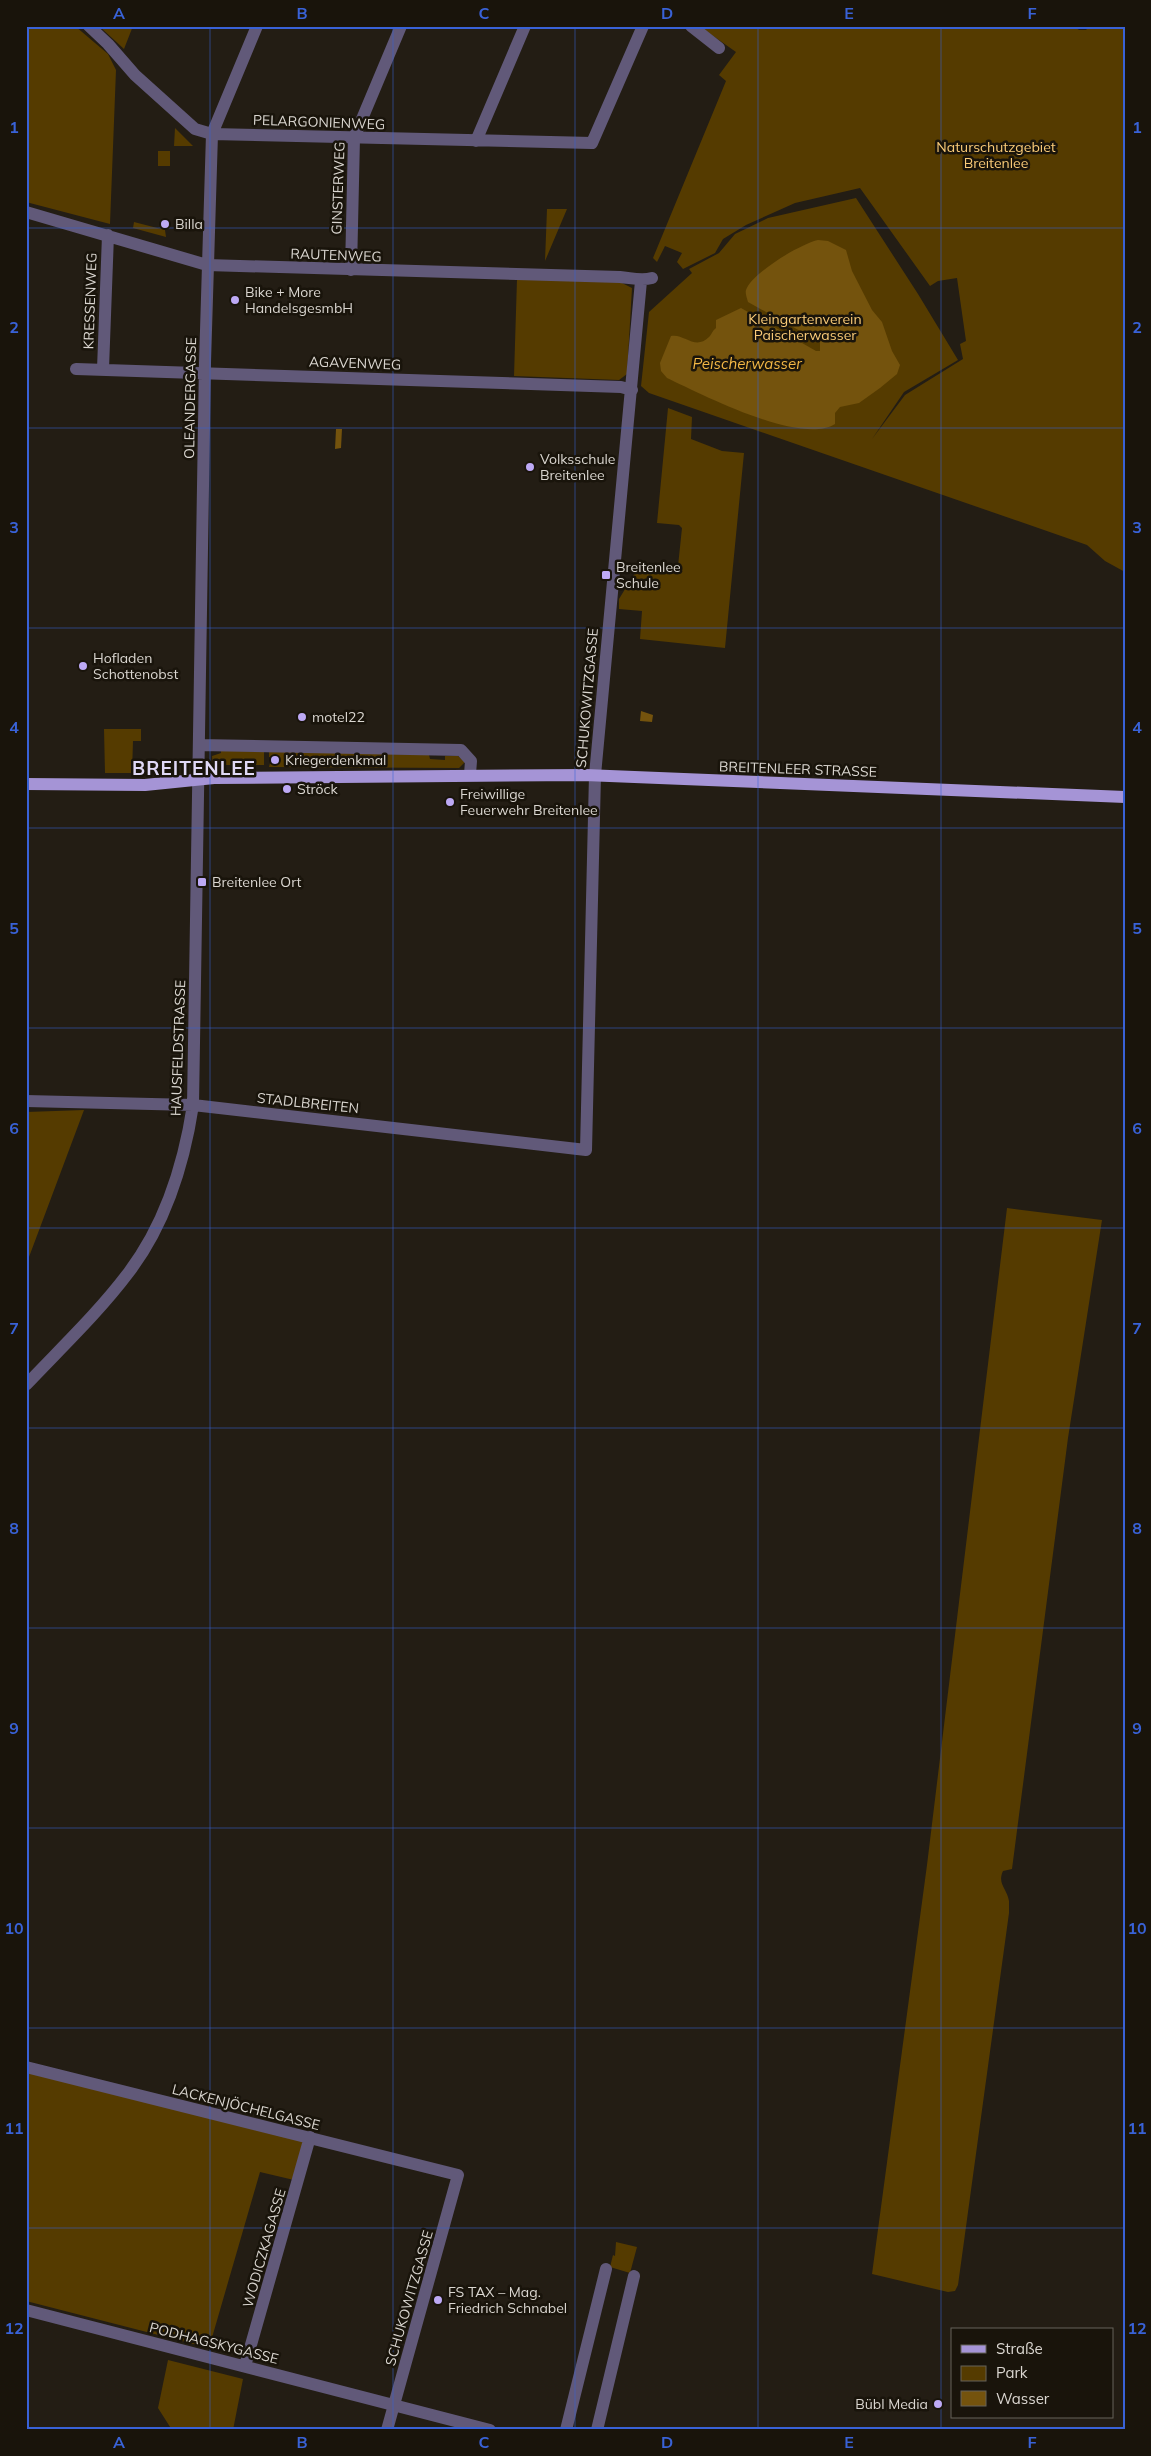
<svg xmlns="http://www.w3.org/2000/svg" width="1151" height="2456" font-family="Mulish,sans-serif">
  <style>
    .green { fill: #553b00 }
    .water { fill: #74530d }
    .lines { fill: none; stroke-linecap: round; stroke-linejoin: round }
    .minor { stroke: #615979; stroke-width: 12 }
    .major { stroke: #a594d6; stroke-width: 12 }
    .grid { fill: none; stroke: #3962d7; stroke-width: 1; stroke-opacity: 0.55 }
    .poi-dot { fill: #bda9f5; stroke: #19140b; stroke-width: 2 }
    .labels { text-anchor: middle; stroke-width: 5; stroke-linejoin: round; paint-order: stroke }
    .street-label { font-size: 14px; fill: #dad6d0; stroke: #19140b }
    .park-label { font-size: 14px; fill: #facb78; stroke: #19140b }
    .poi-label { font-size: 14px; fill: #dad6d0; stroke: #19140b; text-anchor: start }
    .water-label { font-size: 15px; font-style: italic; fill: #f2b745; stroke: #19140b }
    .district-label { font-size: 19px; font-weight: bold; letter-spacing: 1px; fill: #e0d9f6; stroke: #19140b }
    .neatline { fill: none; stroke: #3962d7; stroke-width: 2 }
    .grid-label { font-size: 16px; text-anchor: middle; font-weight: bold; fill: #3962d7 }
  </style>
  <rect width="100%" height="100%" fill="#231d14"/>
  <path class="green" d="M 26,26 L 75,26 L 108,54 L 116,70 L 110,224 L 26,202 Z
    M 99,26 L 133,26 L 124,49 Z
    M 699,26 L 1074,26 L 1079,30 L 1087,30 L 1083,26 L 1125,26 L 1125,572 L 1105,561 L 1087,545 L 649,393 L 641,386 L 649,312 L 692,273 L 689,269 L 719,253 L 735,234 L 768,218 L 856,198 L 918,294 L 958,360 L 904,392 L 872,439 L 905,395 L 963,359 L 960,344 L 966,341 L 957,278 L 938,281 L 930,286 L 860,188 L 795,203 L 746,225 L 723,239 L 715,253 L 683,269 L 677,262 L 682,253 L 665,246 L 657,262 L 653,258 L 726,81 L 719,75 L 736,52 Z
    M 175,128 L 193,146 L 174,146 Z
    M 158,151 L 170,151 L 170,166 L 158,166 Z
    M 547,209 L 567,209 L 545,261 Z
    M 134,222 L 165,230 L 166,237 L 133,228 Z
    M 517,279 L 620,282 L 632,288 L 627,374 L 619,380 L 514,376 Z
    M 668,408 L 692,417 L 691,439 L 722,451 L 744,453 L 725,648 L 640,639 L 642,611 L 619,609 L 619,599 L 641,563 L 678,566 L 682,528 L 679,525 L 657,523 Z
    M 104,729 L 141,729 L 141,741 L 133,741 L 132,773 L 105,773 Z
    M 221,751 L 264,751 L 264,765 L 213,765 L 212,756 L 221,753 Z
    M 269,751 L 429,755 L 430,759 L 445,760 L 445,756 L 458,756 L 465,762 L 459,768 L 269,767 L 270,763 L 279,763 L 278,757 L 269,757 Z
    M 84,1110 L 26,1265 L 26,1112 Z
    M 1007,1208 L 1102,1220 L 1068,1438 L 1012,1869 L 1003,1871 C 997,1884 1007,1888 1009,1901 C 1009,1905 1009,1909 1009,1913 L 958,2285 L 955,2291 L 948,2292 L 872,2274 L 927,1865 Z
    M 26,2072 L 304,2141 L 294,2180 L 260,2172 L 209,2348 L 26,2301 Z
    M 616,2242 L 637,2247 L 630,2273 L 610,2267 L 613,2255 L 615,2256 Z
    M 168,2360 L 243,2379 L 233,2430 L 172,2430 L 158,2408 Z"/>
  <path class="water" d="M 818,240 L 828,241 L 846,250 L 852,271 L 872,310 L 882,322 L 892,351 L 900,365 L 897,374 L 880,388 L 859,403 L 840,407 L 835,413 L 835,424 C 801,446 701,394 667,378 L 661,371 L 660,363 L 671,336 C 684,333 695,351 709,337 C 712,334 712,331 716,328 L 716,320 L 741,308 L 816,351 L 820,351 L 820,342 L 748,302 C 747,298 745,293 746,290 C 752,273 800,244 818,240 Z
    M 336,429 L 342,429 L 341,448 L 335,449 Z
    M 641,711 L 653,715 L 652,722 L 640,721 Z"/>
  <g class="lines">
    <path class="minor" d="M 89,26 L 108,44 L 135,75 L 195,129 L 212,134 L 592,143 L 643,26
      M 691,26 L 719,48
      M 476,141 L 525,26
      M 26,212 L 207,265 L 620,277 C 632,278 641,281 652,278
      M 351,270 L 354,138 L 401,26
      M 76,369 L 621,387 L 632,390
      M 103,369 L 108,235
      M 199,745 L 461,750 L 471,761 L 470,774
      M 26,1101 L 193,1105 L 586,1150 L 595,775 L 641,281
      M 26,1385 C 61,1348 99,1312 129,1272 C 166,1223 184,1164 193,1105 L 205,363 L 212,134 L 257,26
      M 26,2067 L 458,2175 L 387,2430
      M 26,2310 L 490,2430
      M 245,2366 L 310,2137
      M 566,2430 L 606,2269
      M 597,2430 L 634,2276"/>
    <path class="major" d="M 26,784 L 145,785 L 214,778 L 585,775 L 1125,797"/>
  </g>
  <path class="grid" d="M 210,26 L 210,2430M 393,26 L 393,2430M 575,26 L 575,2430M 758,26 L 758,2430M 941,26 L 941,2430M 26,228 L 1125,228M 26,428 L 1125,428M 26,628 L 1125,628M 26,828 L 1125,828M 26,1028 L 1125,1028M 26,1228 L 1125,1228M 26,1428 L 1125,1428M 26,1628 L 1125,1628M 26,1828 L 1125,1828M 26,2028 L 1125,2028M 26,2228 L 1125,2228"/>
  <g class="poi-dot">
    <circle cx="165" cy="224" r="5"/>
    <circle cx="235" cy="300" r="5"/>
    <circle cx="530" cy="467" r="5"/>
    <rect x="601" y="570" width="10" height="10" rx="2.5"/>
    <circle cx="83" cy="666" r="5"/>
    <circle cx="302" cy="717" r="5"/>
    <circle cx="275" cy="760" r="5"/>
    <circle cx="287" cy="789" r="5"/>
    <circle cx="450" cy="802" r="5"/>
    <rect x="197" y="877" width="10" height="10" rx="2.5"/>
    <circle cx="438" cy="2300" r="5"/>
    <circle cx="938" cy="2404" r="5"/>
  </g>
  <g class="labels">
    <g class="street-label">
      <text transform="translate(319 122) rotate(2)" y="5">PELARGONIENWEG</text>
      <text transform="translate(338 188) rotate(-88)" y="5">GINSTERWEG</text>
      <text transform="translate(336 255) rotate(2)" y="5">RAUTENWEG</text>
      <text transform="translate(90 301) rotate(-88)" y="5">KRESSENWEG</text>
      <text transform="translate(355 363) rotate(2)" y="5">AGAVENWEG</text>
      <text transform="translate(190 398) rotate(-89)" y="5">OLEANDERGASSE</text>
      <text transform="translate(587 698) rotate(-85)" y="5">SCHUKOWITZGASSE</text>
      <text transform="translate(798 769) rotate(2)" y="5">BREITENLEER STRASSE</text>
      <text transform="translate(178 1048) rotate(-88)" y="5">HAUSFELDSTRASSE</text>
      <text transform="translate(308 1103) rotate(6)" y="5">STADLBREITEN</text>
      <text transform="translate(246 2107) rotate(14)" y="5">LACKENJÖCHELGASSE</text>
      <text transform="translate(264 2248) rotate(-74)" y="5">WODICZKAGASSE</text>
      <text transform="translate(409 2298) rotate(-74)" y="5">SCHUKOWITZGASSE</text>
      <text transform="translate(214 2343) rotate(14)" y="5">PODHAGSKYGASSE</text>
    </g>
    <g class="park-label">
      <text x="996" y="152">Naturschutzgebiet<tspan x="996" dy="16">Breitenlee</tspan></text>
      <text x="805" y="324">Kleingartenverein<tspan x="805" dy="16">Paischerwasser</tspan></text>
    </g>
    <g class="poi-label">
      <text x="175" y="229">Billa</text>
      <text x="245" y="297">Bike + More<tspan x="245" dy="16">HandelsgesmbH</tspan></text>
      <text x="540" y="464">Volksschule<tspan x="540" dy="16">Breitenlee</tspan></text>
      <text x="616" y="572">Breitenlee<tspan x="616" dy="16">Schule</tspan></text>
      <text x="93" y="663">Hofladen<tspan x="93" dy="16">Schottenobst</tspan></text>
      <text x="312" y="722">motel22</text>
      <text x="285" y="765">Kriegerdenkmal</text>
      <text x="297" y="794">Ströck</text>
      <text x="460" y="799">Freiwillige<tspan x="460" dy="16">Feuerwehr Breitenlee</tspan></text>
      <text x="212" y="887">Breitenlee Ort</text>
      <text x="448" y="2297">FS TAX – Mag.<tspan x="448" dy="16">Friedrich Schnabel</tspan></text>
      <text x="928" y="2409" text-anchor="end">Bübl Media</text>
    </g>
    <g class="water-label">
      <text x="747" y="369">Peischerwasser</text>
    </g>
    <g class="district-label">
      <text x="194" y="775">BREITENLEE</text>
    </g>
  </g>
  <rect width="1151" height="2456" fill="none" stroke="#19140b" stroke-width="55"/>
  <rect x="951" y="2328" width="162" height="90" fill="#19140b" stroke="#66625a"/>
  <rect x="961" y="2345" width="25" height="8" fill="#a594d6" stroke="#66625a"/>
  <text x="996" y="2354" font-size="15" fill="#dad6d0">Straße</text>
  <rect x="961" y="2366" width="25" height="15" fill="#553b00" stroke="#66625a"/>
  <text x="996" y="2378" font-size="15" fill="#dad6d0">Park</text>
  <rect x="961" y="2391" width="25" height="15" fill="#74530d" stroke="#66625a"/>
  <text x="996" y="2404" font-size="15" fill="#dad6d0">Wasser</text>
  <rect x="28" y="28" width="1096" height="2400" class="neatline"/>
  <g class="grid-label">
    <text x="119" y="19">A</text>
    <text x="302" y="19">B</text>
    <text x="484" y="19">C</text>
    <text x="667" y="19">D</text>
    <text x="849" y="19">E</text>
    <text x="1032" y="19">F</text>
    <text x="14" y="133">1</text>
    <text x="1137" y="133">1</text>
    <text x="14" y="333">2</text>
    <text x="1137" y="333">2</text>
    <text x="14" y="533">3</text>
    <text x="1137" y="533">3</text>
    <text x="14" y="733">4</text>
    <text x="1137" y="733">4</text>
    <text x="14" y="934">5</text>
    <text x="1137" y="934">5</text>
    <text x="14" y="1134">6</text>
    <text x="1137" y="1134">6</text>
    <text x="14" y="1334">7</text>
    <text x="1137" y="1334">7</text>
    <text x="14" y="1534">8</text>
    <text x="1137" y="1534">8</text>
    <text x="14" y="1734">9</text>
    <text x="1137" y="1734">9</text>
    <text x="14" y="1934">10</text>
    <text x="1137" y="1934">10</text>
    <text x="14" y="2134">11</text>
    <text x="1137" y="2134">11</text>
    <text x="14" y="2334">12</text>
    <text x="1137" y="2334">12</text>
    <text x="119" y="2448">A</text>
    <text x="302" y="2448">B</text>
    <text x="484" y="2448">C</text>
    <text x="667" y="2448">D</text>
    <text x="849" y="2448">E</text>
    <text x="1032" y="2448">F</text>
  </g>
</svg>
